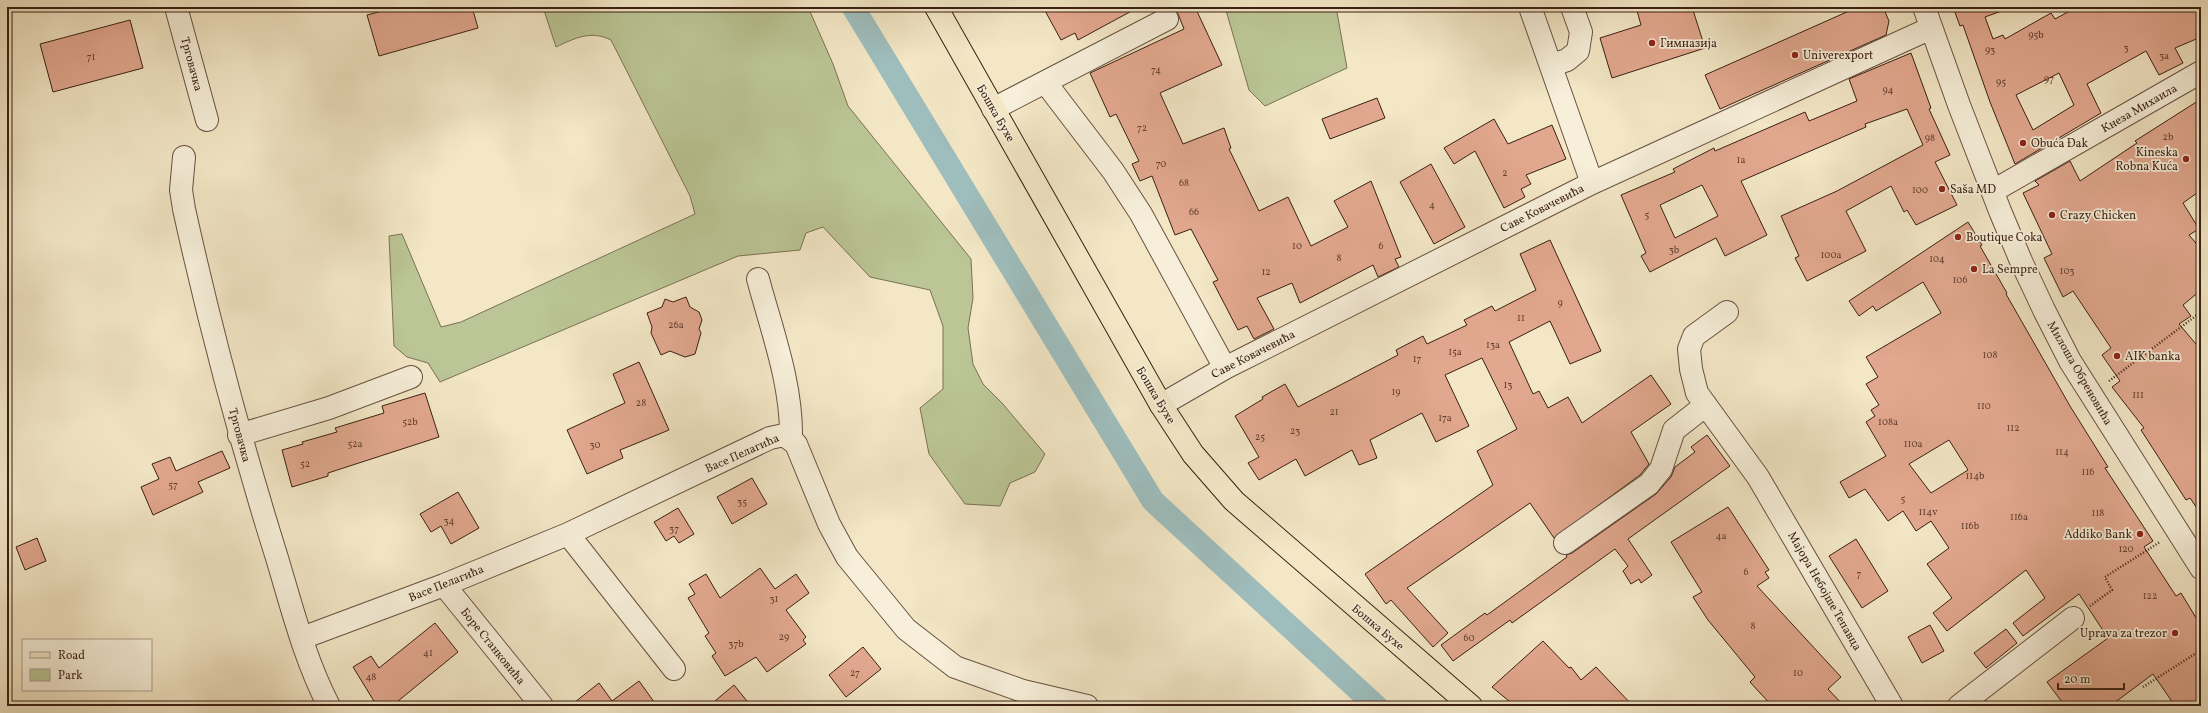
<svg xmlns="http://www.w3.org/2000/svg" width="2208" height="713" font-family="Vollkorn,serif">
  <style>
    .green { fill: #bbc595; stroke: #7a7254 }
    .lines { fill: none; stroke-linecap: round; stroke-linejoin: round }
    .canal { stroke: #9ebebe; stroke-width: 23 }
    .building { fill: #e2a88f; stroke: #3a1f13; fill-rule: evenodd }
    .minor-casing { stroke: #685140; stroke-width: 24 }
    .major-casing { stroke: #3a1f13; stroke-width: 24 }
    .path { stroke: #3a1f13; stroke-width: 2.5; stroke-dasharray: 1 2; stroke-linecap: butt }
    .minor { stroke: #f7efda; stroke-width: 22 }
    .major { stroke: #f3e7c6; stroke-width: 22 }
    .poi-dot { fill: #8f2418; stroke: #f7efda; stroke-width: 1.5 }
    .labels { text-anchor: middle; stroke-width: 3.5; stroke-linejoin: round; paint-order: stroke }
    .number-label { font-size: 10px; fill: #644132 }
    .poi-label { font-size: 12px; fill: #3a1f13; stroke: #f7efda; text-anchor: start }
    .street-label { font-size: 12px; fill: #3a1f13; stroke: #f7efda }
  </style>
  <rect width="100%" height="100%" fill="#f3e7c6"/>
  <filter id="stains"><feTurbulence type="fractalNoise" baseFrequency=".005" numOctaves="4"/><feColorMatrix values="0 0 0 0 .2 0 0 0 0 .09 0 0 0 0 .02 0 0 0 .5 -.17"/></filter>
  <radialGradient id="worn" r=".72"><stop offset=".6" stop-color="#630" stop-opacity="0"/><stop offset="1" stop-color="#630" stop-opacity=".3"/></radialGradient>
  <path class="green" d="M 543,7 L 808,7 L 833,64 L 848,106 L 971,259 L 973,298 L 968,328 L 973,364 L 983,384 L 1002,403 L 1045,454 L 1035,472 L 1010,483 L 1000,506 L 965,504 L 929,454 L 920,408 L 943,389 L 943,326 L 930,290 L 870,277 L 823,227 L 806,233 L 800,250 L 738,256 L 440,382 L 428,363 L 407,357 L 394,346 L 389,236 L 402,234 L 441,327 L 461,322 L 695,214 L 690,196 L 611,40 C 591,30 575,38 556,47 Z
    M 1225,7 L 1336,7 L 1347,68 L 1265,106 L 1249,90 Z"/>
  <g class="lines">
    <path class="canal" d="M 853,7 L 1153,501 L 1376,706"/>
  </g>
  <path class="building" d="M 397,7 L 472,7 L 478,28 L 379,56 L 367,15 Z
    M 1043,7 L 1139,7 L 1078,40 L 1075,33 L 1061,40 Z
    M 1173,7 L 1195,7 L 1222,65 L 1160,93 L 1183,144 L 1224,128 L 1231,148 L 1229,149 L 1259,211 L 1288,197 L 1311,246 L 1348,227 L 1334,201 L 1371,181 L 1401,257 L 1395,259 L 1399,267 L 1378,277 L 1373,265 L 1300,303 L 1292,283 L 1257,298 L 1274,329 L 1254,339 L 1247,326 L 1238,330 L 1213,282 L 1218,280 L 1191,229 L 1175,235 L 1152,176 L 1140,181 L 1132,164 L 1139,161 L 1116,114 L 1110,117 L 1090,73 L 1184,29 L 1178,14 Z
    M 1636,7 L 1692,7 L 1705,48 L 1612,78 L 1600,38 L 1641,25 Z
    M 1858,7 L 1883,7 L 1889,21 L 1886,35 L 1720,109 L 1705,75 Z
    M 1953,7 L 2007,7 L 2007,9 L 1985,17 L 1993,39 L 2003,35 L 2005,39 L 2051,13 L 2055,19 L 2077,7 L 2201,7 L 2201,37 L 2175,48 L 2183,63 L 2159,75 L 2146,51 L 2087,84 L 2101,113 L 2015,164 L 1990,102 L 1963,25 L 1960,26 ZM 2059,73 L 2074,105 L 2033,130 L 2016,95 Z
    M 130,20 L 143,68 L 53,92 L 40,44 Z
    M 1911,53 L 1931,108 L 1929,109 L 1950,155 L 1935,162 L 1957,205 L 1916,225 L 1907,210 L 1904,212 L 1891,186 L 1846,211 L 1866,251 L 1807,281 L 1795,258 L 1799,256 L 1781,216 L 1837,191 L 1923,145 L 1907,109 L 1865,124 L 1866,127 L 1741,181 L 1767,235 L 1725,256 L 1716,238 L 1650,272 L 1641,256 L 1646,253 L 1621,195 L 1675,172 L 1673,169 L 1714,148 L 1715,151 L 1805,112 L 1809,121 L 1857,101 L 1849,79 ZM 1702,185 L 1718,216 L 1675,238 L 1660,205 Z
    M 1377,98 L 1385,118 L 1330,139 L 1322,119 Z
    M 2201,99 L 2201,190 L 2183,203 L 2199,229 L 2189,235 L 2201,249 L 2201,290 L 2183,305 L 2191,316 L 2179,324 L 2201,350 L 2201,514 L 2190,498 L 2186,500 L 2141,430 L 2144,428 L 2112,387 L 2120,381 L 2102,355 L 2111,348 L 2073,291 L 2063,297 L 2044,258 L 2052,254 L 2023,193 L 2039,185 L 2035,181 L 2070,161 L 2080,181 L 2137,143 L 2135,141 Z
    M 1494,119 L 1508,144 L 1552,125 L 1566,159 L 1526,175 L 1531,184 L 1521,189 L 1525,197 L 1504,208 L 1475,151 L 1454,164 L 1444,148 Z
    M 1431,164 L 1465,227 L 1434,244 L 1400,182 Z
    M 1968,222 L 1982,245 L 1980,246 L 2007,293 L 2006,294 L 2070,406 L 2108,467 L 2105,468 L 2153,541 L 2144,547 L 2176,596 L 2181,593 L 2201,626 L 2201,706 L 2175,706 L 2153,674 L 2110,706 L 2065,706 L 2047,682 L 2108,638 L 2079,594 L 2023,636 L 2013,623 L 2045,598 L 2026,570 L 1947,631 L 1933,613 L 1952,598 L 1927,564 L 1949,548 L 1931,521 L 1916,531 L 1903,511 L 1888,521 L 1865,489 L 1849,498 L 1840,482 L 1886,456 L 1866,422 L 1875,416 L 1871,410 L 1879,405 L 1866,384 L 1878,377 L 1866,357 L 1941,313 L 1923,282 L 1876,311 L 1873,306 L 1859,316 L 1849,301 ZM 1949,440 L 1968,470 L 1931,493 L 1909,464 Z
    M 1550,240 L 1601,351 L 1570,364 L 1550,321 L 1509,342 L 1533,394 L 1539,391 L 1548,408 L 1568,397 L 1582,423 L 1651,375 L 1671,404 L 1631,432 L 1649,464 L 1640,475 L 1554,538 L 1530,503 L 1407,588 L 1448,633 L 1433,647 L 1391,600 L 1386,604 L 1365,574 L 1493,485 L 1477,451 L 1517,429 L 1482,358 L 1445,375 L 1469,426 L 1436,442 L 1422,413 L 1370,440 L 1377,458 L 1359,465 L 1352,450 L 1305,476 L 1296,459 L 1259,480 L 1248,463 L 1259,457 L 1235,416 L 1263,399 L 1262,397 L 1285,384 L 1298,407 L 1398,355 L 1396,350 L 1423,336 L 1427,344 L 1467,325 L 1464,320 L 1492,306 L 1495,311 L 1536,290 L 1520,254 Z
    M 686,297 L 690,307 L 699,312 L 702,320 L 699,329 L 701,333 L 695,354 L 685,357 L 670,351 L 661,355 L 651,333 L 652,327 L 647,313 L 662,307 L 665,299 L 673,302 Z
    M 639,362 L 669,430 L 620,450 L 623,458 L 587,474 L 567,430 L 625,403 L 613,374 Z
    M 425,393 L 439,437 L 328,473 L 328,476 L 292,487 L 282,450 L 303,444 L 302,442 L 337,432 L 335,428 L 384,413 L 382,406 Z
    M 1707,435 L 1730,466 L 1628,539 L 1652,575 L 1641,583 L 1639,579 L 1631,584 L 1623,571 L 1628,566 L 1615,549 L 1512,623 L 1510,620 L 1453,661 L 1441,645 L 1485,613 L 1487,615 L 1567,557 L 1566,555 L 1572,553 L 1656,494 L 1671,477 L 1675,467 L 1695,452 L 1691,447 Z
    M 222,451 L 230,468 L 198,482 L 203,492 L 153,515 L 141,487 L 159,479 L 152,464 L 170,457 L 176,471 Z
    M 752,478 L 767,504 L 732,524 L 717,497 Z
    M 458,492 L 479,528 L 451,544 L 441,526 L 431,532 L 420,514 Z
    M 1728,507 L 1769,570 L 1765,572 L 1769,578 L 1757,586 L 1841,677 L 1828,689 L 1844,706 L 1772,706 L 1750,682 L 1755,677 L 1708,620 L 1693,597 L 1702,592 L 1671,542 Z
    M 678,508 L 694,534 L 679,543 L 674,536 L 666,541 L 654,522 Z
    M 37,538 L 46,561 L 25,570 L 16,547 Z
    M 1856,539 L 1888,591 L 1862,608 L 1829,556 Z
    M 760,568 L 775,589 L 796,574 L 809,593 L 786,610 L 806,637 L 803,640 L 806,644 L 767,672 L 756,657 L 725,676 L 712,656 L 716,653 L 705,636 L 709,633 L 688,598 L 695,594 L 689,584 L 706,574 L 720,598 Z
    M 435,623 L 458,652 L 392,706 L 377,706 L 353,667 L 371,656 L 379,668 Z
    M 1930,625 L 1944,651 L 1922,663 L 1908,637 Z
    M 2006,629 L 2017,643 L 1986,668 L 1974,653 Z
    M 1543,641 L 1569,668 L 1571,667 L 1581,680 L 1596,667 L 1633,706 L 1515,706 L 1492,687 Z
    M 863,647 L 881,669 L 846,697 L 829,675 Z
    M 639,681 L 657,706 L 570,706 L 599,683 L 612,701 Z
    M 734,685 L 751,706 L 709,706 Z"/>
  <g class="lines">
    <defs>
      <path id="minor" d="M 176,7 L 207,120
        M 1530,7 L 1592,183
        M 1924,7 L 1959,105 L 2000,211 L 2021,261 L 2044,310 L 2070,361 L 2201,568
        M 1552,65 L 1567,60 L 1578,51 L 1581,32 L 1572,7
        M 1045,82 L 1113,171 L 1141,214 L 1225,368
        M 993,109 L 1167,19
        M 184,157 L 181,190 L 184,209 C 210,327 241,443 277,558 C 292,608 305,660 329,706
        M 1993,191 L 2201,72
        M 758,279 C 772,331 792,384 791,438
        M 1727,312 L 1694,336 L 1689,349 L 1691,369 L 1697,393 L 1758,477 L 1892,706
        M 1161,405 L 1225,368 L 1592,183 L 1931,28
        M 239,435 L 329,408 L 411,377
        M 568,534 L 674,669
        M 1565,543 L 1649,484 L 1661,469 L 1674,430 L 1706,405
        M 444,585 L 542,706
        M 302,638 L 444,585 L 568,534 L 770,438 L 784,435 L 796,444 L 829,524 L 847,557 L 906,629 L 955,667 L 1023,691 L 1087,706
        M 1959,706 L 2073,618"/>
      <path id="major" d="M 936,7 L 1161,405 L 1193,454 L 1234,501 L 1471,706"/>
    </defs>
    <use href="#minor" class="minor-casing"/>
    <use href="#major" class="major-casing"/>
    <path class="path" d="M 2109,381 L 2201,312
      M 2090,606 L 2112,590 L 2105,577 L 2160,542
      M 2143,687 L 2201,650"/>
    <use href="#minor" class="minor"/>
    <use href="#major" class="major"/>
  </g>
  <g class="poi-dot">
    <circle cx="1652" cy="43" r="4"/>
    <circle cx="1795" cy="55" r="4"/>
    <circle cx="2023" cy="143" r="4"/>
    <circle cx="2186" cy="159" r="4"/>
    <circle cx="1942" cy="189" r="4"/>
    <circle cx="2052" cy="215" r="4"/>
    <circle cx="1958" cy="237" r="4"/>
    <circle cx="1974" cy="269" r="4"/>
    <circle cx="2117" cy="356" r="4"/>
    <circle cx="2140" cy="534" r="4"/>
    <circle cx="2175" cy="633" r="4"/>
  </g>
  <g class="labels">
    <g class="number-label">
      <text x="2036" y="38">95b</text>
      <text x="2126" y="51">3</text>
      <text x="1990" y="53">93</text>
      <text x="2164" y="59">3a</text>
      <text x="91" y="60">71</text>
      <text x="1156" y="73">74</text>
      <text x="2049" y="82">97</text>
      <text x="2001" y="85">95</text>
      <text x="1888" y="93">94</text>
      <text x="1142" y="131">72</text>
      <text x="2168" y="140">2b</text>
      <text x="1930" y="141">98</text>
      <text x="1741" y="163">1a</text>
      <text x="1161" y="167">70</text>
      <text x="1505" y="176">2</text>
      <text x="1184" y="186">68</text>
      <text x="1920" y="193">100</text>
      <text x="1432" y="208">4</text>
      <text x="1194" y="215">66</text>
      <text x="1647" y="218">5</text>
      <text x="1297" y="249">10</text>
      <text x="1381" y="249">6</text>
      <text x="1674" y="253">3b</text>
      <text x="1831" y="258">100a</text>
      <text x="1339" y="261">8</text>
      <text x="1937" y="262">104</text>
      <text x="2067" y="274">103</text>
      <text x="1266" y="275">12</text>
      <text x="1960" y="283">106</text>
      <text x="1560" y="306">9</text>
      <text x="1521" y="321">11</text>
      <text x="676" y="328">26a</text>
      <text x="1493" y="348">13a</text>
      <text x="1455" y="355">15a</text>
      <text x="1990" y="358">108</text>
      <text x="1417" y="362">17</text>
      <text x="1508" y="388">13</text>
      <text x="1396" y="395">19</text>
      <text x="2138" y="398">111</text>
      <text x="641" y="406">28</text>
      <text x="1984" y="409">110</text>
      <text x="1334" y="415">21</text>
      <text x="1445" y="421">17a</text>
      <text x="410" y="425">52b</text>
      <text x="1888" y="425">108a</text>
      <text x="2013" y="431">112</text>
      <text x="1295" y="434">23</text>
      <text x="1260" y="440">25</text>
      <text x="355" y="447">52a</text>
      <text x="1913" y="447">110a</text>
      <text x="595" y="448">30</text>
      <text x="2062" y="455">114</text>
      <text x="305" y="467">52</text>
      <text x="2088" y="475">116</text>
      <text x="1975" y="479">114b</text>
      <text x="173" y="488">57</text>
      <text x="1903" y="502">5</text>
      <text x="742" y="505">35</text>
      <text x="1928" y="515">114v</text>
      <text x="2098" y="516">118</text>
      <text x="2019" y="520">116a</text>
      <text x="449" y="524">34</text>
      <text x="1970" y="529">116b</text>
      <text x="674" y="532">37</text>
      <text x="1721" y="539">4a</text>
      <text x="2126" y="552">120</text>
      <text x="1746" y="575">6</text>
      <text x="1859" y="577">7</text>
      <text x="2150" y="599">122</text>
      <text x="774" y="602">31</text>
      <text x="1753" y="629">8</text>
      <text x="784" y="640">29</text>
      <text x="1469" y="641">60</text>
      <text x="736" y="647">37b</text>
      <text x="428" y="656">41</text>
      <text x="855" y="676">27</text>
      <text x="1798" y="676">10</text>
      <text x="371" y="680">48</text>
    </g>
    <g class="poi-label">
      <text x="1660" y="47">Гимназија</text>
      <text x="1803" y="59">Univerexport</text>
      <text x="2031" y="147">Obuća Đak</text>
      <text x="2178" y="156" text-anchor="end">Kineska<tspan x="2178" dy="14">Robna Kuća</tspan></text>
      <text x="1950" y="193">Saša MD</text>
      <text x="2060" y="219">Crazy Chicken</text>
      <text x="1966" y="241">Boutique Coka</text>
      <text x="1982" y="273">La Sempre</text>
      <text x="2125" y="360">AIK banka</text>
      <text x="2132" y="538" text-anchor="end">Addiko Bank</text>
      <text x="2167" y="637" text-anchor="end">Uprava za trezor</text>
    </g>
    <g class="street-label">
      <text transform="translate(192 64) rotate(75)" y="4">Трговачка</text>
      <text transform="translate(2139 108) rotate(-30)" y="4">Кнеза Михаила</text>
      <text transform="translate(996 113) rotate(60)" y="4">Бошка Бухе</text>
      <text transform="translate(1542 208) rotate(-27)" y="4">Саве Ковачевића</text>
      <text transform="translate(1253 354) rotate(-27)" y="4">Саве Ковачевића</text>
      <text transform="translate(2080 373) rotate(60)" y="4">Милоша Обреновића</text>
      <text transform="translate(1156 395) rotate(59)" y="4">Бошка Бухе</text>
      <text transform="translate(240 435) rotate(75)" y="4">Трговачка</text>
      <text transform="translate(742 453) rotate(-24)" y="4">Васе Пелагића</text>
      <text transform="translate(446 583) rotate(-22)" y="4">Васе Пелагића</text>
      <text transform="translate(1825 591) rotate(60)" y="4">Мајора Небојше Тепавца</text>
      <text transform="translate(1378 627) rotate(40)" y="4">Бошка Бухе</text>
      <text transform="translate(493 646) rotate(51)" y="4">Боре Станковића</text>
    </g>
  </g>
  <rect width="2208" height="713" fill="none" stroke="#f3e7c6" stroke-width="24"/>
  <rect x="8" y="8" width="2192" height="697" fill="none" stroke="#3a1f13" stroke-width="2"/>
  <rect x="12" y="12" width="2184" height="689" fill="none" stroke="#3a1f13"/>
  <rect x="22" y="639" width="130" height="52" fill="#f7efda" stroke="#ab9c8a"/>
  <rect x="30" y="652" width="20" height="6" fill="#f3e7c6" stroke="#ab9c8a"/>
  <text x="58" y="659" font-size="12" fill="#3a1f13">Road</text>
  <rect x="30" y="669" width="20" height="12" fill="#bbc595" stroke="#ab9c8a"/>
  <text x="58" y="679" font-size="12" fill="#3a1f13">Park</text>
  <path d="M2058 683v6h66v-6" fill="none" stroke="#3a1f13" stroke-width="2"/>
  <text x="2064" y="683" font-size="12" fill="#3a1f13" stroke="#f7efda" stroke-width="3" paint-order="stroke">20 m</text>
  <rect width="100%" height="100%" filter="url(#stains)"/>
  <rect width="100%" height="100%" fill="url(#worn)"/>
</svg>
